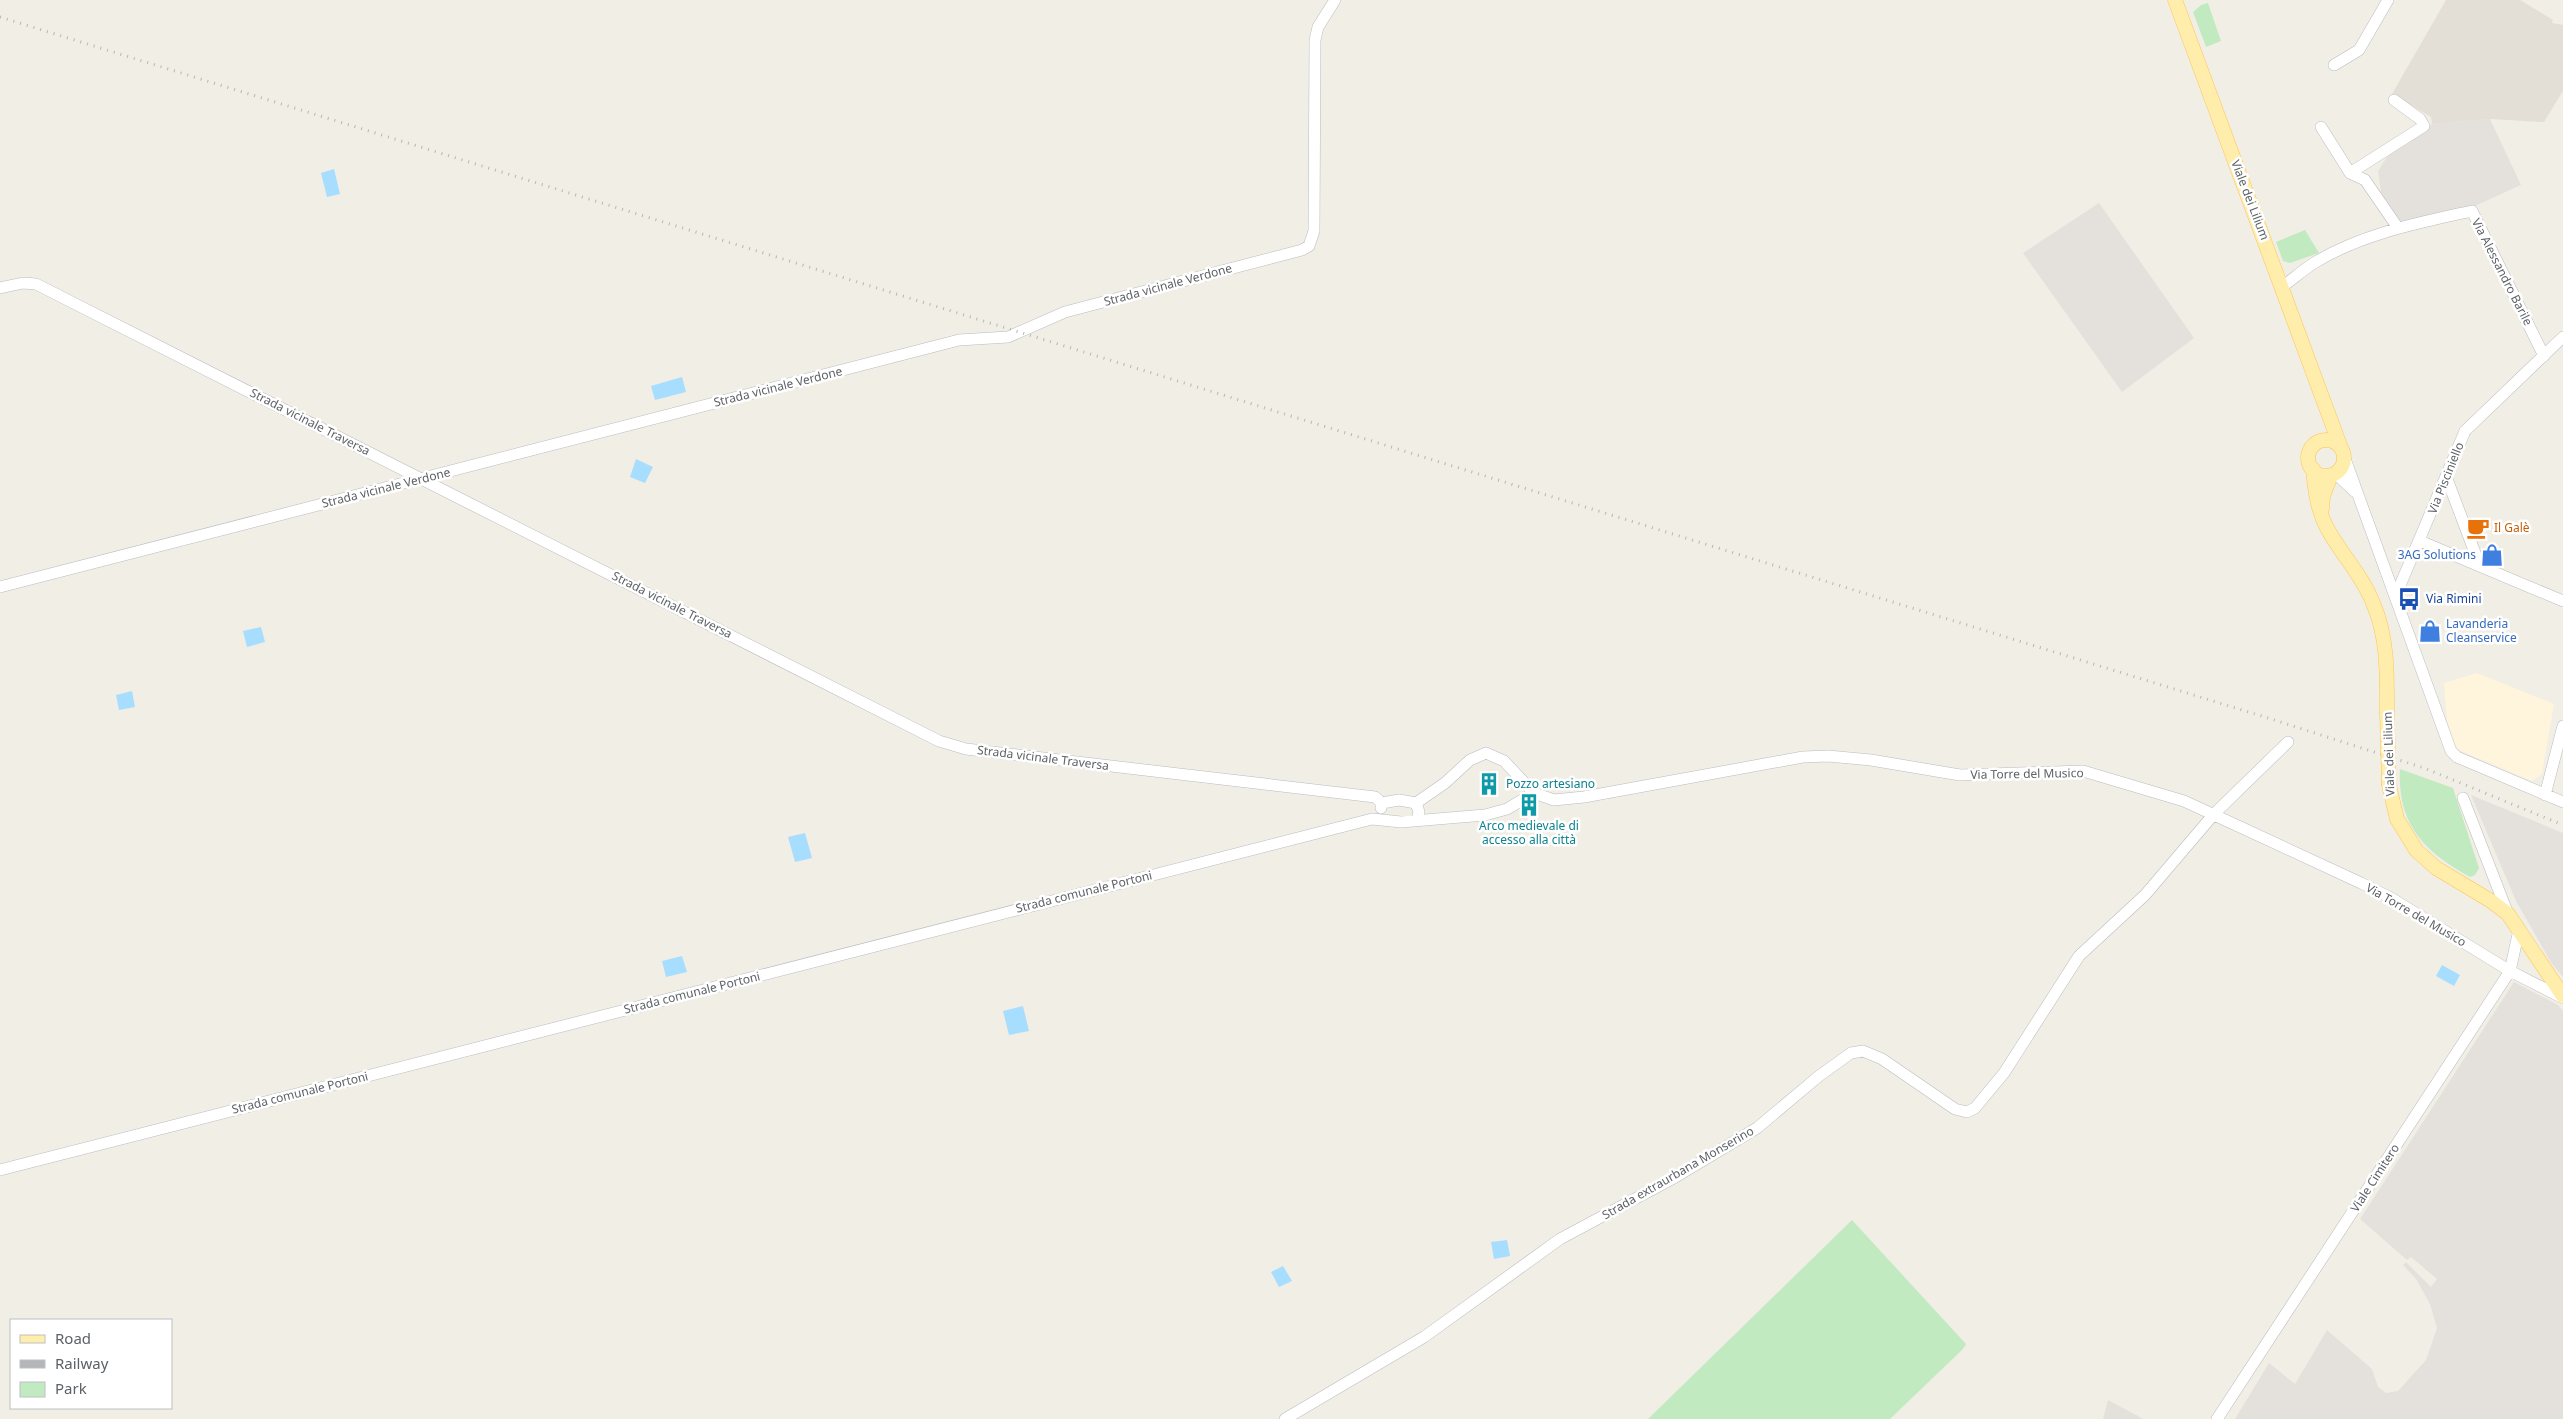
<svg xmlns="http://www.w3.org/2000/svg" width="2563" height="1419" font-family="'Noto Sans',sans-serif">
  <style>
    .commercial { fill: #fff5dc }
    .industrial { fill: #e4e1dd }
    .education { fill: #e3dfd6 }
    .green { fill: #c2eac0 }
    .water { fill: #a7ddff }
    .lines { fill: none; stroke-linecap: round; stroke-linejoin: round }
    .minor-casing { stroke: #b8bcc0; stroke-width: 12 }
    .major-casing { stroke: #fec551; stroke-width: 15 }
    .minor { stroke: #fff; stroke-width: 11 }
    .major { stroke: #ffedac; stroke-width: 14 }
    .rail { stroke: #b5b6b7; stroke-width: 3; stroke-dasharray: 1 6; stroke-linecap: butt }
    .major-bridge-casing { stroke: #fec551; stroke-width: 15; stroke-linecap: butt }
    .major-bridge { stroke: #ffedac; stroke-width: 14 }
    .labels { text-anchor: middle; stroke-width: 5; stroke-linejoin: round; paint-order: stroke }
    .street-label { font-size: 12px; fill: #5d6267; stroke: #fff }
    .food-label { font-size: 12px; fill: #c56008; stroke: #fff; text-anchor: start }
    .shop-label { font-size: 12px; fill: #366cbe; stroke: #fff; text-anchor: end }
    .transit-label { font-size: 12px; fill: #164399; stroke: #fff; text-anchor: start }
    .culture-label { font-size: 12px; fill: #0d838f; stroke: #fff; text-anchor: start }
  </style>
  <rect width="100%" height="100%" fill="#f1eee5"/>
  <path class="commercial" d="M 2477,673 L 2554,704 L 2542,774 L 2532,781 L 2459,750 L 2454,744 L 2447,721 L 2444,683 Z"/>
  <path class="industrial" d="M 2490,119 L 2521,185 L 2477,205 L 2401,222 L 2381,192 L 2378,171 L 2387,157 L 2432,124 Z
    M 2099,203 L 2194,338 L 2122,392 L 2023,253 Z
    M 2471,795 L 2563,833 L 2563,977 L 2552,964 L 2516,901 Z
    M 2514,982 L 2558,1005 L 2563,1011 L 2563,1419 L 2235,1419 L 2269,1363 L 2295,1384 L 2327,1330 L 2372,1369 L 2378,1387 L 2386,1393 L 2398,1391 L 2426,1360 L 2437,1328 L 2430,1304 L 2416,1279 L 2403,1265 L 2406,1262 L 2431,1287 L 2437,1279 L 2411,1257 L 2407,1260 L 2360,1219 Z
    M 2108,1400 L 2138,1416 L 2143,1419 L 2103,1419 Z"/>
  <path class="education" d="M 2446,0 L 2520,0 L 2553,20 L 2552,23 L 2563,25 L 2563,91 L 2544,122 L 2490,119 L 2432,124 L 2431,117 L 2392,94 Z"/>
  <path class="green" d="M 2208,3 L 2221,41 L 2206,47 L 2193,12 L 2201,5 Z
    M 2305,230 L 2319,253 L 2290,263 L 2283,261 L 2276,242 Z
    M 2400,769 L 2453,788 L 2479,868 L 2475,875 L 2470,877 C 2424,852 2397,824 2400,769 Z
    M 1852,1220 L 1966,1344 L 1963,1349 L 1890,1419 L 1648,1419 Z"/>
  <path class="water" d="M 334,169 L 340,194 L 327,197 L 321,173 Z
    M 682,377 L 686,392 L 655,400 L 651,386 Z
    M 636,459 L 653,467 L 645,483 L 630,477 Z
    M 261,627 L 265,642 L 247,647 L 243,631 Z
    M 132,691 L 135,707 L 119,710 L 116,695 Z
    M 805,833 L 812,858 L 795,862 L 788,837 Z
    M 682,956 L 687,972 L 666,977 L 662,961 Z
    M 2442,965 L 2460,975 L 2454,986 L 2436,976 Z
    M 1023,1006 L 1029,1031 L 1009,1035 L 1003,1011 Z
    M 1507,1240 L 1510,1256 L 1494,1259 L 1491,1242 Z
    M 1283,1266 L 1292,1281 L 1279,1287 L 1271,1272 Z"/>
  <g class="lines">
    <defs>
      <path id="minor" d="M 2334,65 L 2359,50 L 2388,0
        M 2394,100 L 2420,119 L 2424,126 L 2350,173 L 2365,180 L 2398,228
        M 2321,127 L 2350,173
        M 2283,286 C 2293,279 2303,270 2314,263 C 2361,234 2418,223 2472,211 L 2544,356
        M 0,288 L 23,283 L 36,284 L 939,741 L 966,749 L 1375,797 L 1382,803
        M 2344,456 L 2451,751 L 2457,757 L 2563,802
        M 2335,473 L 2354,491
        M 2447,479 L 2480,566
        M 2420,541 L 2563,601
        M 0,587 L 959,340 L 1008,337 L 1065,312 L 1302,250 L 1309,246 L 1314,231 L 1315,40 L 1318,27 L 1335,0
        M 2396,595 L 2465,431 L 2563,337
        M 2545,795 L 2563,726
        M 2463,798 L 2508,914
        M 1416,803 L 1445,783 L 1470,760 L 1486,753 L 1504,761 L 1534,793 L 1554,800 L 1584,797 L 1803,757 L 1828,756 L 1871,760 L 1960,775 L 2083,771 L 2184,801 L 2361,883 L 2391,898 L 2510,971 L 2563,998
        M 1381,808 L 1382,803 L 1399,800 L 1416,803 L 1419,812 L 1417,820
        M 0,1170 L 1372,819 L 1401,822 L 1485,815 L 1507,809 L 1534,793
        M 1285,1419 L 1424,1337 L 1560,1239 L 1672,1179 L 1757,1128 L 1819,1076 L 1851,1053 L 1863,1051 L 1882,1059 L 1955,1109 L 1967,1112 L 1975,1108 L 2004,1073 L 2079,956 L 2145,895 L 2214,814 L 2288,742
        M 2217,1419 L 2510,971 L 2519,930"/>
      <path id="major" d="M 2175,0 L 2341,448
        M2308 458a18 18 0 1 1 36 0a18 18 0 1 1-36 0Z
        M 2313,469 C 2315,490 2317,509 2327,528 C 2341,554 2362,575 2373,603 C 2388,637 2387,675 2387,712
        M 2322,509 L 2323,496 L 2331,475
        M 2389,785 L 2397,819 L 2416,850 L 2436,868 L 2491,901 L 2508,914 L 2563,996"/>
    </defs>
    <use href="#minor" class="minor-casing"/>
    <use href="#major" class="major-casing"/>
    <use href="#minor" class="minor"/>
    <use href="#major" class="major"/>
    <path class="rail" d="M 0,17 L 2268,718 L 2424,768 L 2563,825"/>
    <defs>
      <path id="major-bridge" d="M 2387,712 L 2389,785"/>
    </defs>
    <use href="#major-bridge" class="major-bridge-casing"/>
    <use href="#major-bridge" class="major-bridge"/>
  </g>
  <defs>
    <symbol id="cafe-bare" viewBox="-9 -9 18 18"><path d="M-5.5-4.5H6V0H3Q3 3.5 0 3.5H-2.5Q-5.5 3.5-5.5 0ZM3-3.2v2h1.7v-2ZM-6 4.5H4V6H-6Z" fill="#e8710a" stroke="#fff" stroke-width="2.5" paint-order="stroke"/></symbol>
    <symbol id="shop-bare" viewBox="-9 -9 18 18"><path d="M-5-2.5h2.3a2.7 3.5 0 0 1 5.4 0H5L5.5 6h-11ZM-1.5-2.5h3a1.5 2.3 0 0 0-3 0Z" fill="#3f7fe0" stroke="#fff" stroke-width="2.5" paint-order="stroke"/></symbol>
    <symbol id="bus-bare" viewBox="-9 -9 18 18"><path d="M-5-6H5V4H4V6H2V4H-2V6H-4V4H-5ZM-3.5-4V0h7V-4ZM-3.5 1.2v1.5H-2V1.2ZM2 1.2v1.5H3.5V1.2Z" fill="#1a4fb4" stroke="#fff" stroke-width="2.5" paint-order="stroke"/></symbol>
    <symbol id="building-bare" viewBox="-9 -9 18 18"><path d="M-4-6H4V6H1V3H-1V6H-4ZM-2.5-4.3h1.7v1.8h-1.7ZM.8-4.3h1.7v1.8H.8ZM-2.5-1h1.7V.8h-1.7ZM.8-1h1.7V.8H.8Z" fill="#0f9aa8" stroke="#fff" stroke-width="2.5" paint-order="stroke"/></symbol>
  </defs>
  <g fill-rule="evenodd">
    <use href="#cafe-bare" x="2462" y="512" width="32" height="32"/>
    <use href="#shop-bare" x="2476" y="539" width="32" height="32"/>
    <use href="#bus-bare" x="2393" y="583" width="32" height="32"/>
    <use href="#shop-bare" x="2414" y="615" width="32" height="32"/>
    <use href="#building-bare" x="1473" y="768" width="32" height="32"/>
    <use href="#building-bare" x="1513" y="789" width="32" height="32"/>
  </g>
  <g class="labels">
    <g class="street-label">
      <text transform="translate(2250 200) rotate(69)" y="4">Viale dei Lilium</text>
      <text transform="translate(2502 272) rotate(63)" y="4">Via Alessandro Barile</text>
      <text transform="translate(1168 285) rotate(-15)" y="4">Strada vicinale Verdone</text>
      <text transform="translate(778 387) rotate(-14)" y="4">Strada vicinale Verdone</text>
      <text transform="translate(310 422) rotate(27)" y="4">Strada vicinale Traversa</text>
      <text transform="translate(2446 478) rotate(-68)" y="4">Via Pisciniello</text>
      <text transform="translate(386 488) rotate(-14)" y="4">Strada vicinale Verdone</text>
      <text transform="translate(672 605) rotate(27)" y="4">Strada vicinale Traversa</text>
      <text transform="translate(2389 754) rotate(-92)" y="4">Viale dei Lilium</text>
      <text transform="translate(1043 758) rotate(7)" y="4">Strada vicinale Traversa</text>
      <text transform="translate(2027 774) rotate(-1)" y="4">Via Torre del Musico</text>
      <text transform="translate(1084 892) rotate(-14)" y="4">Strada comunale Portoni</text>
      <text transform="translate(2416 915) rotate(30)" y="4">Via Torre del Musico</text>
      <text transform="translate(692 993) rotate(-14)" y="4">Strada comunale Portoni</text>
      <text transform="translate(300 1093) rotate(-14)" y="4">Strada comunale Portoni</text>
      <text transform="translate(1678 1173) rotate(-30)" y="4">Strada extraurbana Monserino</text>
      <text transform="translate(2375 1178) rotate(-57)" y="4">Viale Cimitero</text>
    </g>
    <g class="food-label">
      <text x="2494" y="532">Il Galè</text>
    </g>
    <g class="shop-label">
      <text x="2476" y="559">3AG Solutions</text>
      <text x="2446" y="628" text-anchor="start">Lavanderia<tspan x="2446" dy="14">Cleanservice</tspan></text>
    </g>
    <g class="transit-label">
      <text x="2426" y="603">Via Rimini</text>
    </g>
    <g class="culture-label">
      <text x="1506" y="788">Pozzo artesiano</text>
      <text x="1529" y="830" text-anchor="middle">Arco medievale di<tspan x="1529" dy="14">accesso alla città</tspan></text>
    </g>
  </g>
  <rect x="10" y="1319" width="162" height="90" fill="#ffffff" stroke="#bec0c2"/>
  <rect x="20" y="1335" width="25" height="8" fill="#ffedac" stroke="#bec0c2"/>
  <text x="55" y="1344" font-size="15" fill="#5d6267">Road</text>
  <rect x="20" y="1360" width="25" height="8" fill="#b5b6b7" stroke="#bec0c2"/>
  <text x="55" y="1369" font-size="15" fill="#5d6267">Railway</text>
  <rect x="20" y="1382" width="25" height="15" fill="#c2eac0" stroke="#bec0c2"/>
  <text x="55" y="1394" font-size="15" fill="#5d6267">Park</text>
</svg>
